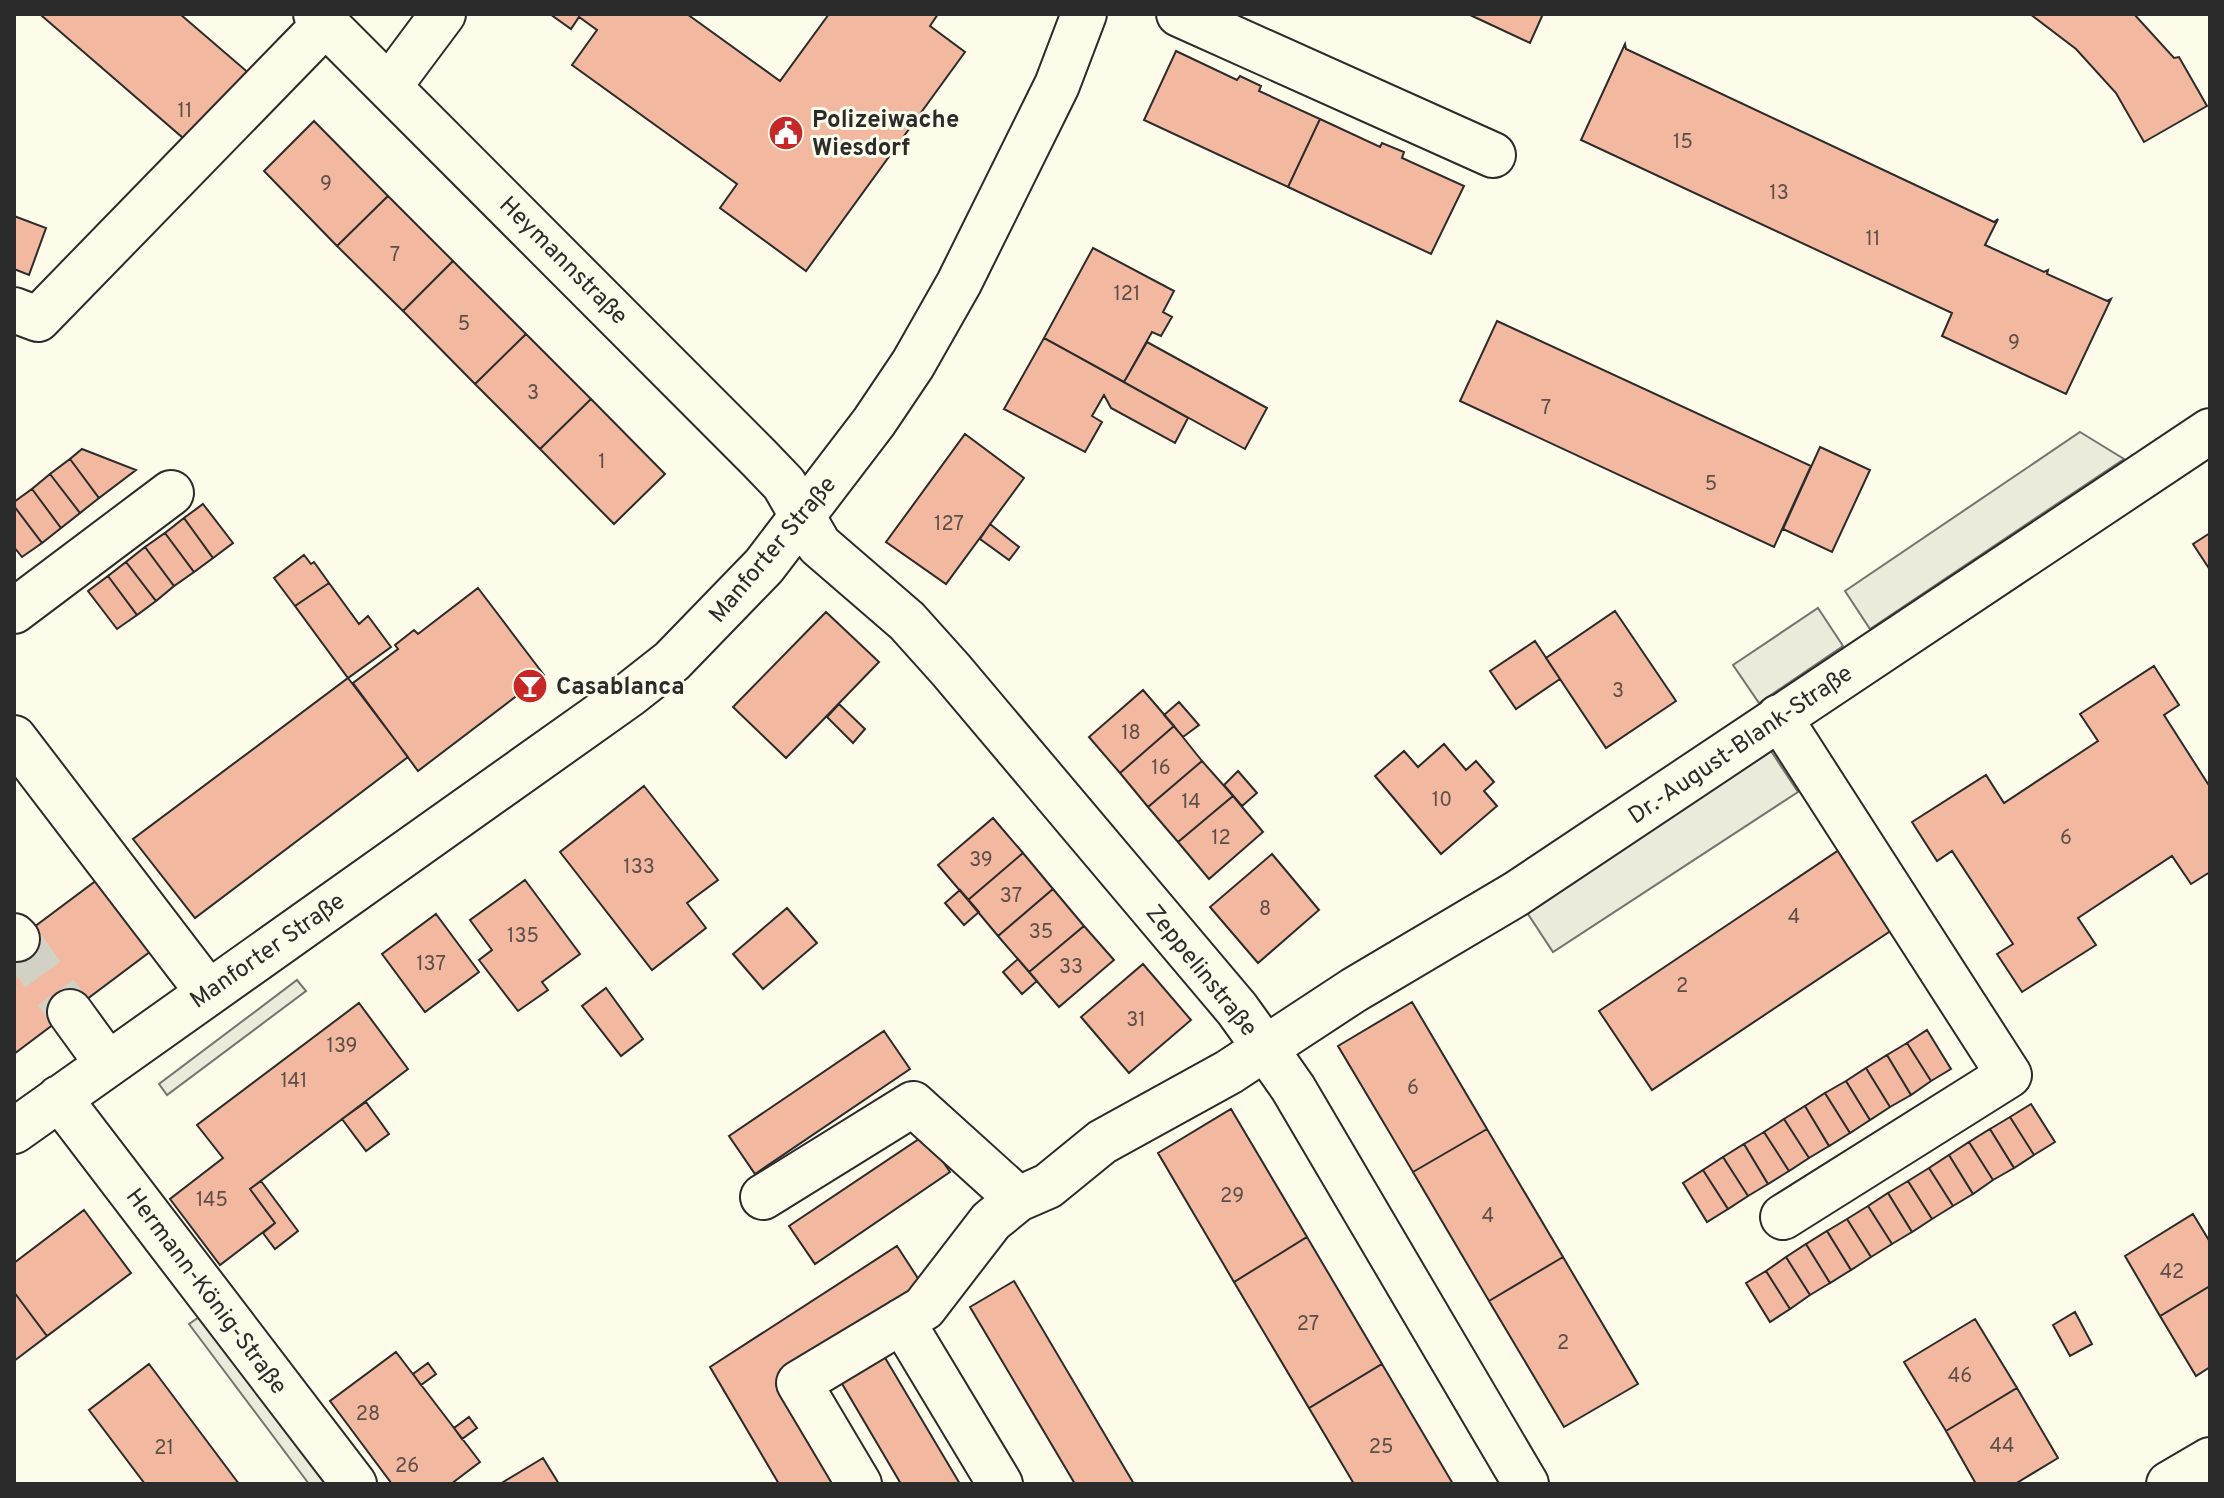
<svg xmlns="http://www.w3.org/2000/svg" width="2224" height="1498" font-family="Overpass,sans-serif">
  <style>
    .parking { fill: #eceadb; stroke: #74746e; stroke-width: 2 }
    .building { fill: #f2b8a0; stroke: #2b2b2b; stroke-width: 2 }
    .lines { fill: none; stroke-linecap: round; stroke-linejoin: round }
    .minor-tunnel { stroke: #d3d1c4; stroke-width: 44; stroke-dasharray: 44 22; stroke-linecap: butt }
    .minor-casing { stroke: #2b2b2b; stroke-width: 48 }
    .minor { stroke: #fdfbea; stroke-width: 44 }
    .labels { text-anchor: middle; stroke-width: 6; stroke-linejoin: round; paint-order: stroke }
    .number-label { font-size: 20px; fill: #5d4e48 }
    .poi-label { font-size: 24px; font-weight: bold; fill: #2b2b2b; stroke: #fdfbea; text-anchor: start }
    .street-label { font-size: 24px; fill: #2b2b2b; stroke: #fdfbea }
  </style>
  <rect width="100%" height="100%" fill="#fdfbea"/>
  <path class="parking" d="M 2080,432 L 2124,459 L 1870,629 L 1845,591 Z
    M 1818,608 L 1843,646 L 1759,703 L 1733,665 Z
    M 1771,751 L 1798,792 L 1553,952 L 1526,911 Z
    M 297,980 L 306,991 L 167,1095 L 159,1084 Z
    M 202,1315 L 329,1484 L 309,1484 L 189,1324 Z"/>
  <path class="building" d="M 44,14 L 180,14 L 251,75 L 190,144 L 42,16 Z
    M 550,14 L 687,14 L 780,81 L 829,14 L 938,14 L 930,26 L 965,52 L 806,271 L 720,208 L 737,184 L 572,65 L 597,30 L 579,17 L 571,29 Z
    M 1468,14 L 1543,14 L 1530,43 Z
    M 2030,14 L 2134,14 L 2174,58 L 2179,57 L 2207,106 L 2144,142 L 2116,93 L 2076,49 Z
    M 1625,44 L 1626,49 L 1994,222 L 1998,219 L 1985,245 L 2044,272 L 2048,270 L 2047,274 L 2107,301 L 2111,299 L 2066,394 L 1942,336 L 1952,313 L 1581,140 Z
    M 1176,51 L 1237,80 L 1240,76 L 1261,86 L 1259,91 L 1320,119 L 1288,187 L 1144,120 Z
    M 1320,119 L 1380,147 L 1382,143 L 1404,152 L 1402,158 L 1464,186 L 1431,254 L 1288,187 Z
    M 314,121 L 388,196 L 337,246 L 264,171 Z
    M 388,196 L 453,261 L 403,311 L 337,246 Z
    M 14,216 L 46,228 L 29,275 L 14,269 Z
    M 1093,248 L 1174,291 L 1163,312 L 1172,317 L 1161,336 L 1152,332 L 1124,382 L 1044,338 Z
    M 453,261 L 526,334 L 475,384 L 403,311 Z
    M 1497,321 L 1811,466 L 1774,547 L 1460,401 Z
    M 526,334 L 591,399 L 540,449 L 475,384 Z
    M 1044,338 L 1188,418 L 1175,443 L 1111,408 L 1104,395 L 1092,416 L 1102,422 L 1085,452 L 1004,409 Z
    M 1147,342 L 1267,408 L 1245,449 L 1124,382 Z
    M 591,399 L 665,474 L 614,524 L 540,449 Z
    M 965,434 L 1024,478 L 946,584 L 886,542 Z
    M 1820,447 L 1870,470 L 1832,552 L 1783,529 Z
    M 82,449 L 136,470 L 99,498 L 70,459 Z
    M 70,459 L 99,498 L 80,513 L 50,474 Z
    M 50,474 L 80,513 L 61,528 L 32,489 Z
    M 32,489 L 61,528 L 42,543 L 14,506 L 14,502 Z
    M 203,504 L 233,543 L 213,558 L 184,518 Z
    M 14,506 L 42,543 L 22,557 L 14,547 Z
    M 184,518 L 213,558 L 194,572 L 165,533 Z
    M 990,524 L 1019,547 L 1009,560 L 980,539 Z
    M 165,533 L 194,572 L 174,586 L 145,547 Z
    M 2210,533 L 2210,570 L 2193,544 Z
    M 145,547 L 174,586 L 156,601 L 126,562 Z
    M 304,555 L 311,564 L 314,562 L 329,583 L 295,606 L 274,578 Z
    M 126,562 L 156,601 L 137,615 L 108,576 Z
    M 108,576 L 137,615 L 117,629 L 88,591 Z
    M 329,583 L 359,624 L 368,616 L 391,647 L 348,678 L 295,606 Z
    M 478,588 L 544,675 L 418,771 L 353,683 L 398,649 L 395,645 L 414,630 L 418,634 Z
    M 1615,611 L 1676,701 L 1606,748 L 1546,658 Z
    M 826,612 L 879,662 L 786,758 L 733,707 Z
    M 1535,641 L 1560,679 L 1516,709 L 1490,671 Z
    M 2154,666 L 2179,705 L 2164,715 L 2210,787 L 2210,872 L 2191,884 L 2172,856 L 2078,918 L 2096,945 L 2022,992 L 1997,954 L 2013,944 L 1952,851 L 1937,861 L 1912,822 L 1986,775 L 2004,803 L 2098,741 L 2080,714 Z
    M 348,678 L 408,757 L 195,918 L 133,839 Z
    M 1143,690 L 1174,726 L 1120,773 L 1089,737 Z
    M 1179,702 L 1199,725 L 1183,737 L 1164,715 Z
    M 839,704 L 865,729 L 853,743 L 827,717 Z
    M 1174,726 L 1202,761 L 1148,807 L 1120,773 Z
    M 1444,744 L 1466,770 L 1476,761 L 1494,782 L 1484,791 L 1497,806 L 1441,854 L 1375,776 L 1404,751 L 1418,767 Z
    M 1202,761 L 1233,796 L 1178,842 L 1148,807 Z
    M 1238,771 L 1257,793 L 1242,806 L 1224,785 Z
    M 644,786 L 718,880 L 687,903 L 706,928 L 652,970 L 560,852 Z
    M 1233,796 L 1263,832 L 1209,879 L 1178,842 Z
    M 993,818 L 1023,853 L 968,900 L 938,865 Z
    M 1839,850 L 1892,930 L 1652,1090 L 1599,1011 Z
    M 1023,853 L 1053,889 L 998,936 L 968,900 Z
    M 1272,854 L 1319,910 L 1258,963 L 1210,907 Z
    M 101,877 L 155,948 L 14,1054 L 14,942 Z
    M 525,880 L 580,954 L 542,982 L 548,990 L 518,1011 L 479,960 L 492,950 L 470,920 Z
    M 1053,889 L 1084,926 L 1029,972 L 998,936 Z
    M 960,890 L 979,912 L 964,925 L 945,903 Z
    M 787,908 L 817,943 L 763,989 L 733,954 Z
    M 436,914 L 479,972 L 425,1012 L 382,954 Z
    M 1084,926 L 1114,960 L 1059,1007 L 1029,972 Z
    M 1018,959 L 1037,981 L 1022,994 L 1003,972 Z
    M 1143,964 L 1191,1020 L 1129,1073 L 1081,1017 Z
    M 606,988 L 643,1039 L 621,1056 L 582,1006 Z
    M 1412,1002 L 1487,1129 L 1413,1172 L 1338,1046 Z
    M 359,1003 L 408,1069 L 250,1189 L 275,1223 L 220,1265 L 170,1199 L 223,1158 L 197,1125 Z
    M 1927,1030 L 1951,1069 L 1931,1081 L 1907,1043 Z
    M 884,1031 L 910,1069 L 755,1174 L 729,1136 Z
    M 1907,1043 L 1931,1081 L 1911,1095 L 1887,1055 Z
    M 1887,1055 L 1911,1095 L 1890,1107 L 1866,1068 Z
    M 1866,1068 L 1890,1107 L 1870,1120 L 1846,1081 Z
    M 1846,1081 L 1870,1120 L 1850,1133 L 1825,1093 Z
    M 1825,1093 L 1850,1133 L 1829,1146 L 1805,1106 Z
    M 366,1102 L 389,1134 L 366,1151 L 342,1119 Z
    M 2031,1104 L 2055,1142 L 2034,1155 L 2010,1117 Z
    M 1805,1106 L 1829,1146 L 1809,1158 L 1784,1119 Z
    M 1231,1109 L 1307,1237 L 1234,1282 L 1158,1153 Z
    M 2010,1117 L 2034,1155 L 2014,1168 L 1990,1129 Z
    M 1784,1119 L 1809,1158 L 1789,1171 L 1764,1132 Z
    M 1487,1129 L 1563,1257 L 1489,1301 L 1413,1172 Z
    M 1990,1129 L 2014,1168 L 1993,1180 L 1969,1142 Z
    M 1764,1132 L 1789,1171 L 1768,1184 L 1744,1144 Z
    M 925,1135 L 950,1172 L 815,1264 L 789,1226 Z
    M 1969,1142 L 1993,1180 L 1973,1194 L 1949,1155 Z
    M 1744,1144 L 1768,1184 L 1748,1196 L 1723,1157 Z
    M 1949,1155 L 1973,1194 L 1953,1206 L 1929,1168 Z
    M 1723,1157 L 1748,1196 L 1728,1209 L 1703,1170 Z
    M 1929,1168 L 1953,1206 L 1932,1219 L 1908,1181 Z
    M 1703,1170 L 1728,1209 L 1707,1222 L 1683,1183 Z
    M 261,1181 L 298,1231 L 275,1249 L 263,1233 L 275,1223 L 250,1189 Z
    M 1908,1181 L 1932,1219 L 1912,1232 L 1888,1193 Z
    M 1888,1193 L 1912,1232 L 1892,1244 L 1868,1206 Z
    M 1868,1206 L 1892,1244 L 1871,1257 L 1847,1219 Z
    M 84,1210 L 131,1273 L 47,1336 L 14,1292 L 14,1263 Z
    M 2193,1214 L 2210,1242 L 2210,1286 L 2160,1316 L 2125,1256 Z
    M 1847,1219 L 1871,1257 L 1851,1270 L 1827,1231 Z
    M 1827,1231 L 1851,1270 L 1830,1283 L 1806,1244 Z
    M 1307,1237 L 1382,1364 L 1309,1408 L 1234,1282 Z
    M 1806,1244 L 1830,1283 L 1810,1295 L 1786,1257 Z
    M 897,1246 L 921,1283 L 787,1371 L 834,1484 L 779,1484 L 710,1367 Z
    M 1563,1257 L 1638,1384 L 1564,1427 L 1489,1301 Z
    M 1786,1257 L 1810,1295 L 1790,1309 L 1766,1271 Z
    M 1766,1271 L 1790,1309 L 1770,1322 L 1746,1283 Z
    M 1014,1281 L 1134,1484 L 1075,1484 L 970,1307 Z
    M 2210,1286 L 2210,1367 L 2196,1376 L 2160,1316 Z
    M 14,1292 L 47,1336 L 14,1361 Z
    M 2075,1312 L 2092,1344 L 2070,1356 L 2053,1325 Z
    M 1975,1319 L 2017,1388 L 1946,1431 L 1904,1362 Z
    M 396,1352 L 480,1462 L 451,1484 L 392,1484 L 330,1401 Z
    M 884,1356 L 960,1484 L 901,1484 L 841,1382 Z
    M 428,1363 L 436,1374 L 421,1385 L 413,1374 Z
    M 149,1364 L 239,1484 L 145,1484 L 89,1410 Z
    M 1382,1364 L 1453,1484 L 1354,1484 L 1309,1408 Z
    M 2017,1388 L 2058,1458 L 2015,1484 L 1976,1484 L 1946,1431 Z
    M 469,1417 L 477,1428 L 462,1439 L 454,1428 Z
    M 543,1458 L 559,1484 L 500,1484 Z"/>
  <g class="lines">
    <path class="minor-tunnel" d="M 17,939 L 70,1012"/>
    <defs>
      <path id="minor" d="M 316,14 L 760,459 L 784,484 L 819,545 L 907,621 L 951,670 L 1237,1009 L 1265,1048 L 1293,1088 L 1526,1484
        M 1179,14 L 1493,155
        M 390,85 L 443,14
        M 14,310 L 38,319 L 326,23
        M 14,611 L 171,493
        M 1779,717 L 2009,1075 L 1783,1217
        M 14,738 L 208,992
        M 14,936 L 17,939
        M 70,1012 L 107,1063
        M 59,1098 L 354,1484
        M 14,1131 L 630,694 L 672,661 L 764,566 L 874,422 L 913,364 L 959,283 L 1057,85 L 1084,14
        M 763,1197 L 913,1104 L 1018,1199
        M 902,1321 L 1000,1484
        M 859,1484 L 799,1383 L 924,1308 L 991,1221 L 1018,1199 L 1048,1186 L 1102,1142 L 1229,1072 L 1354,990 L 1516,894 L 2210,431
        M 2169,1484 L 2210,1460"/>
    </defs>
    <use href="#minor" class="minor-casing"/>
    <use href="#minor" class="minor"/>
  </g>
  <defs>
    <symbol id="civic-disc" viewBox="-11 -11 22 22"><circle r="9.5" fill="#c62828" stroke="#fdfbea"/><path d="M-.6-6.5H3V-4.5H.6V-3L4-1V1h2V6H-6V1h2V-1L-.6-3ZM-1.2 2.5V6h2.4V2.5Z" fill="#fff"/></symbol>
    <symbol id="bar-disc" viewBox="-11 -11 22 22"><circle r="9.5" fill="#c62828" stroke="#fdfbea"/><path d="M-6-5H6L.8 .8V4.5H3.5V6h-7V4.5H-.8V.8Z" fill="#fff"/></symbol>
  </defs>
  <g fill-rule="evenodd">
    <use href="#civic-disc" x="766" y="113" width="40" height="40"/>
    <use href="#bar-disc" x="510" y="666" width="40" height="40"/>
  </g>
  <g class="labels">
    <g class="number-label">
      <text x="185" y="117">11</text>
      <text x="1683" y="148">15</text>
      <text x="326" y="190">9</text>
      <text x="1779" y="199">13</text>
      <text x="1873" y="245">11</text>
      <text x="395" y="261">7</text>
      <text x="1127" y="300">121</text>
      <text x="464" y="330">5</text>
      <text x="2014" y="349">9</text>
      <text x="533" y="399">3</text>
      <text x="1546" y="414">7</text>
      <text x="602" y="468">1</text>
      <text x="1711" y="490">5</text>
      <text x="949" y="530">127</text>
      <text x="1618" y="697">3</text>
      <text x="1131" y="739">18</text>
      <text x="1161" y="774">16</text>
      <text x="1442" y="806">10</text>
      <text x="1191" y="808">14</text>
      <text x="1221" y="844">12</text>
      <text x="2066" y="844">6</text>
      <text x="981" y="866">39</text>
      <text x="639" y="873">133</text>
      <text x="1011" y="902">37</text>
      <text x="1265" y="915">8</text>
      <text x="1794" y="923">4</text>
      <text x="1041" y="938">35</text>
      <text x="523" y="942">135</text>
      <text x="431" y="970">137</text>
      <text x="1071" y="973">33</text>
      <text x="1682" y="992">2</text>
      <text x="1136" y="1026">31</text>
      <text x="342" y="1052">139</text>
      <text x="294" y="1087">141</text>
      <text x="1413" y="1094">6</text>
      <text x="1232" y="1202">29</text>
      <text x="212" y="1206">145</text>
      <text x="1488" y="1222">4</text>
      <text x="2172" y="1278">42</text>
      <text x="1308" y="1330">27</text>
      <text x="1563" y="1349">2</text>
      <text x="1960" y="1382">46</text>
      <text x="368" y="1420">28</text>
      <text x="2002" y="1452">44</text>
      <text x="1381" y="1453">25</text>
      <text x="164" y="1454">21</text>
      <text x="407" y="1472">26</text>
    </g>
    <g class="poi-label">
      <text x="812" y="127">Polizeiwache<tspan x="812" dy="28">Wiesdorf</tspan></text>
      <text x="556" y="694">Casablanca</text>
    </g>
    <g class="street-label">
      <text transform="translate(564 260) rotate(45)" y="8">Heymannstraße</text>
      <text transform="translate(772 549) rotate(-50)" y="8">Manforter Straße</text>
      <text transform="translate(1740 744) rotate(-34)" y="8">Dr.-August-Blank-Straße</text>
      <text transform="translate(267 950) rotate(-35)" y="8">Manforter Straße</text>
      <text transform="translate(1202 970) rotate(51)" y="8">Zeppelinstraße</text>
      <text transform="translate(207 1291) rotate(53)" y="8">Hermann-König-Straße</text>
    </g>
  </g>
  <rect width="2224" height="1498" fill="none" stroke="#2b2b2b" stroke-width="32"/>
</svg>
